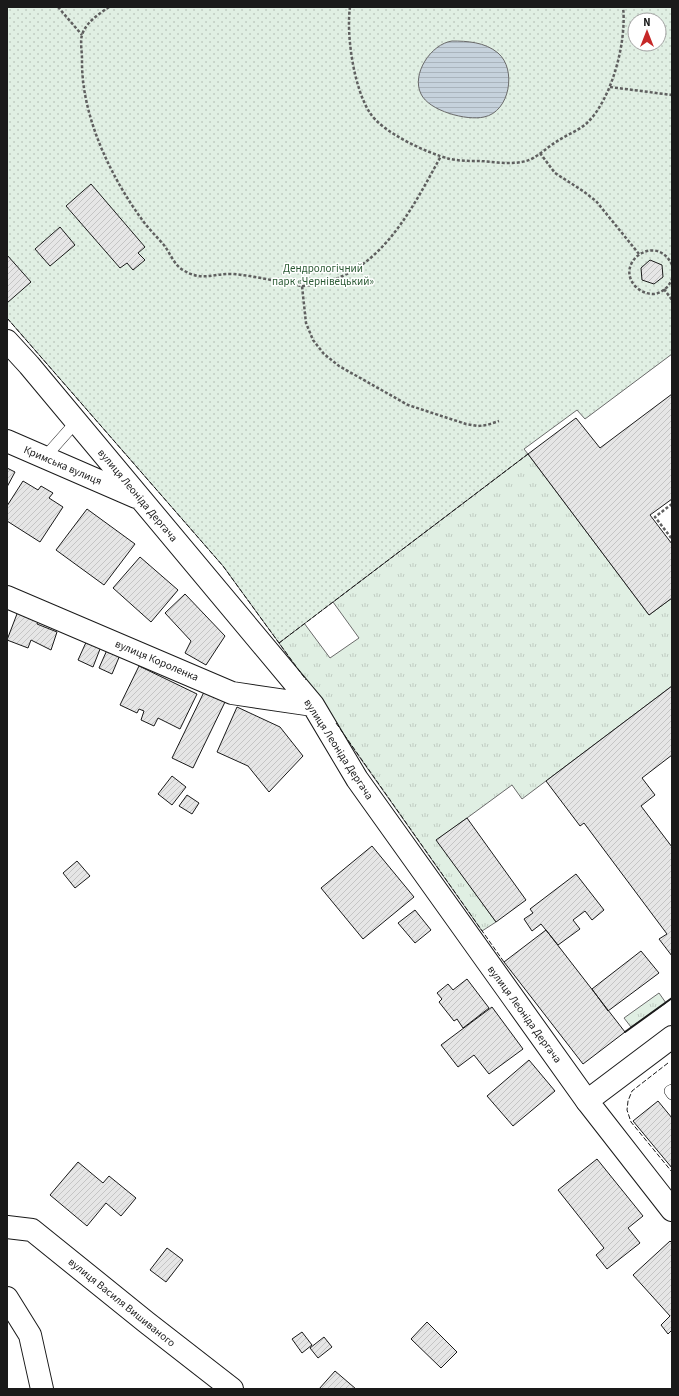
<svg xmlns="http://www.w3.org/2000/svg" width="679" height="1396" font-family="'Source Sans 3',sans-serif">
  <style>
    .grass { fill: url(#grass-tufts); stroke: #6a6a6a }
    .garden { fill: url(#garden-dots); stroke: #6a6a6a; fill-rule: evenodd }
    .water { fill: url(#water-rules); stroke: #6a6a6a }
    .building { fill: url(#building-hatch); stroke: #1a1a1a }
    .lines { fill: none; stroke-linecap: round; stroke-linejoin: round }
    .lane-casing { stroke: #1a1a1a; stroke-width: 12 }
    .street-casing { stroke: #1a1a1a; stroke-width: 24 }
    .secondary-casing { stroke: #1a1a1a; stroke-width: 24 }
    .path { stroke: #5f5f5f; stroke-width: 2.5; stroke-dasharray: 3 2; stroke-linecap: butt }
    .lane { stroke: #fff; stroke-width: 11 }
    .street { stroke: #fff; stroke-width: 22 }
    .secondary { stroke: #fff; stroke-width: 22 }
    .fence { stroke: #1a1a1a; stroke-width: 1; stroke-dasharray: 5 2; stroke-linecap: butt }
    .wall { stroke: #1a1a1a; stroke-width: 2 }
    .labels { text-anchor: middle; stroke-width: 3; stroke-linejoin: round; paint-order: stroke }
    .park-label { font-size: 11px; fill: #2b5a34; stroke: #fff }
    .street-label { font-size: 11px; fill: #1a1a1a; stroke: #fff }
  </style>
  <defs>
    <pattern id="grass-tufts" width="24" height="20" patternUnits="userSpaceOnUse"><rect width="24" height="20" fill="#e0efe3"/><path d="M3 7l-1-3M5 7V3M7 7l1-3M15 17l-1-3M17 17v-4M19 17l1-3" fill="none" stroke="#c0ccc2"/></pattern>
    <pattern id="garden-dots" width="8" height="8" patternUnits="userSpaceOnUse"><rect width="8" height="8" fill="#e0efe3"/><path d="M2 2h.1M6 6h.1" fill="none" stroke="#c0ccc2" stroke-width="1.8" stroke-linecap="round"/></pattern>
    <pattern id="water-rules" width="6" height="5" patternUnits="userSpaceOnUse"><rect width="6" height="5" fill="#c6d2dc"/><path d="M0 2.5h6" fill="none" stroke="#aab4bc"/></pattern>
    <pattern id="building-hatch" width="6" height="6" patternUnits="userSpaceOnUse"><rect width="6" height="6" fill="#e6e6e6"/><path d="M-1 1l2-2M0 6l6-6M5 7l2-2" fill="none" stroke="#c5c5c5"/></pattern>
  </defs>
  <rect width="100%" height="100%" fill="#fff"/>
  <path class="grass" d="M 528,454 L 649,615 L 672,598 L 672,686 L 522,799 L 512,785 L 437,840 L 496,922 L 482,931 L 279,643 L 304,623 L 330,658 L 359,638 L 333,602 Z
    M 659,993 L 666,1003 L 631,1027 L 624,1018 Z"/>
  <path class="garden" d="M 7,7 L 672,7 L 672,354 L 585,419 L 577,410 L 524,449 L 528,454 L 279,643 L 223,566 L 7,318 ZM 635,20 L 659,20 L 659,44 L 635,44 Z"/>
  <path class="water" d="M 452,41 C 467,41 485,42 498,53 C 517,69 510,112 484,117 C 467,121 429,111 421,94 C 411,74 431,44 452,41 Z"/>
  <path class="building" d="M 91,184 L 145,247 L 138,253 L 145,260 L 133,270 L 127,263 L 120,268 L 66,206 Z
    M 60,227 L 75,245 L 50,266 L 35,249 Z
    M 7,255 L 31,282 L 7,303 Z
    M 650,260 L 662,265 L 663,277 L 654,284 L 642,280 L 641,268 Z
    M 672,394 L 672,499 L 650,515 L 672,544 L 672,598 L 649,615 L 528,454 L 576,418 L 600,448 Z
    M 7,468 L 15,472 L 7,487 Z
    M 23,481 L 38,490 L 41,486 L 53,493 L 49,498 L 63,507 L 40,542 L 7,521 L 7,506 Z
    M 87,509 L 135,544 L 104,585 L 56,550 Z
    M 140,557 L 178,590 L 151,622 L 113,588 Z
    M 185,594 L 225,636 L 206,665 L 185,653 L 191,641 L 165,613 Z
    M 20,606 L 41,614 L 37,624 L 57,632 L 51,650 L 31,640 L 28,648 L 7,640 Z
    M 88,638 L 102,644 L 93,667 L 78,660 Z
    M 107,650 L 120,655 L 112,674 L 99,668 Z
    M 139,666 L 197,694 L 180,729 L 158,718 L 154,726 L 141,720 L 144,711 L 139,709 L 137,713 L 120,705 Z
    M 672,686 L 672,755 L 642,778 L 655,795 L 641,806 L 672,847 L 672,956 L 659,939 L 667,934 L 584,823 L 580,826 L 546,781 Z
    M 204,692 L 225,702 L 193,768 L 172,758 Z
    M 237,707 L 280,727 L 303,756 L 269,792 L 248,766 L 217,752 Z
    M 172,776 L 186,787 L 172,805 L 158,794 Z
    M 187,795 L 199,803 L 192,814 L 179,806 Z
    M 467,818 L 526,900 L 496,922 L 436,840 Z
    M 372,846 L 414,897 L 363,939 L 321,888 Z
    M 77,861 L 90,876 L 75,888 L 63,873 Z
    M 576,874 L 604,910 L 592,920 L 585,911 L 573,920 L 580,929 L 558,945 L 541,924 L 532,931 L 524,919 L 533,913 L 530,909 Z
    M 415,910 L 431,930 L 415,943 L 398,923 Z
    M 546,930 L 625,1032 L 583,1064 L 504,962 Z
    M 641,951 L 659,973 L 608,1011 L 592,989 Z
    M 467,979 L 489,1008 L 463,1028 L 457,1019 L 454,1021 L 439,1002 L 442,999 L 437,993 L 448,984 L 453,990 Z
    M 492,1007 L 523,1049 L 489,1074 L 474,1055 L 458,1067 L 441,1045 Z
    M 529,1060 L 555,1091 L 513,1126 L 487,1096 Z
    M 658,1101 L 672,1118 L 672,1168 L 633,1121 Z
    M 597,1159 L 643,1216 L 628,1228 L 640,1243 L 607,1269 L 596,1255 L 604,1248 L 558,1190 Z
    M 78,1162 L 103,1183 L 109,1176 L 136,1198 L 121,1216 L 106,1203 L 87,1226 L 50,1195 Z
    M 670,1241 L 672,1243 L 672,1330 L 668,1334 L 661,1325 L 670,1316 L 633,1275 Z
    M 167,1248 L 183,1260 L 166,1282 L 150,1270 Z
    M 427,1322 L 457,1352 L 441,1368 L 411,1339 Z
    M 302,1332 L 312,1345 L 302,1353 L 292,1339 Z
    M 324,1337 L 332,1347 L 318,1358 L 310,1348 Z
    M 335,1371 L 356,1389 L 319,1389 Z"/>
  <g class="lines">
    <defs>
      <path id="lane" d="M 45,457 L 76,422
        M 672,1090 L 670,1091 L 672,1094"/>
      <path id="street" d="M 7,341 L 29,365 L 313,705 L 357,779 L 587,1101
        M 7,441 L 136,497
        M 7,597 L 232,693 L 313,705
        M 7,1227 L 32,1230 L 146,1322 L 232,1389
        M 7,1298 L 30,1335 L 42,1389"/>
      <path id="secondary" d="M 672,1037 L 587,1101 L 672,1210"/>
    </defs>
    <use href="#lane" class="lane-casing"/>
    <use href="#street" class="street-casing"/>
    <use href="#secondary" class="secondary-casing"/>
    <path class="path" d="M 58,7 L 82,35
      M 109,7 C 99,14 86,22 82,35 C 80,42 82,51 82,59 C 81,115 110,176 143,221 C 149,229 156,236 163,244 C 170,252 173,264 183,270 C 202,282 213,273 233,274 C 256,276 279,282 302,286 L 306,323 L 313,340 L 324,354 L 339,366 L 408,405 L 466,424 L 478,426 L 487,425 L 499,421
      M 350,7 C 346,35 354,89 370,113 C 383,133 427,153 450,159 C 460,161 470,161 480,161 C 495,162 512,165 526,161 C 537,158 546,148 556,142 C 566,135 578,131 587,123 C 612,99 627,41 623,7
      M 610,87 L 672,95
      M 540,153 L 555,173 L 583,191 L 596,201 L 639,254
      M 672,265 C 657,232 614,262 635,286 C 640,291 646,294 654,294 C 662,293 669,287 672,279
      M 302,286 C 377,281 409,214 441,156
      M 664,289 L 672,300
      M 672,504 L 655,517 L 672,539"/>
    <use href="#lane" class="lane"/>
    <use href="#street" class="street"/>
    <use href="#secondary" class="secondary"/>
    <path class="fence" d="M 7,318 L 223,566 L 306,680
      M 279,643 L 528,454
      M 336,723 L 504,962
      M 668,1063 L 632,1091 L 628,1101 L 627,1110 L 631,1122 L 672,1172"/>
    <path class="wall" d="M 625,1032 L 672,998"/>
  </g>
  <g class="labels">
    <g class="park-label">
      <text x="323" y="272">Дендрологічний<tspan x="323" dy="13">парк «Чернівецький»</tspan></text>
    </g>
    <g class="street-label">
      <text transform="translate(63 465) rotate(23)" y="4">Кримська вулиця</text>
      <text transform="translate(138 495) rotate(50)" y="4">вулиця Леоніда Дергача</text>
      <text transform="translate(157 660) rotate(23)" y="4">вулиця Короленка</text>
      <text transform="translate(339 749) rotate(57)" y="4">вулиця Леоніда Дергача</text>
      <text transform="translate(525 1014) rotate(54)" y="4">вулиця Леоніда Дергача</text>
      <text transform="translate(122 1302) rotate(39)" y="4">вулиця Василя Вишиваного</text>
    </g>
  </g>
  <rect width="679" height="1396" fill="none" stroke="#1a1a1a" stroke-width="16"/>
  <g transform="translate(647 32)"><circle r="19" fill="#ffffff" stroke="#a3a3a3"/>
  <path d="M0-3L7 15L0 10L-7 15Z" fill="#c62828"/>
  <text y="-6" font-size="11" font-weight="bold" text-anchor="middle" fill="#1a1a1a">N</text>
  </g>
</svg>
